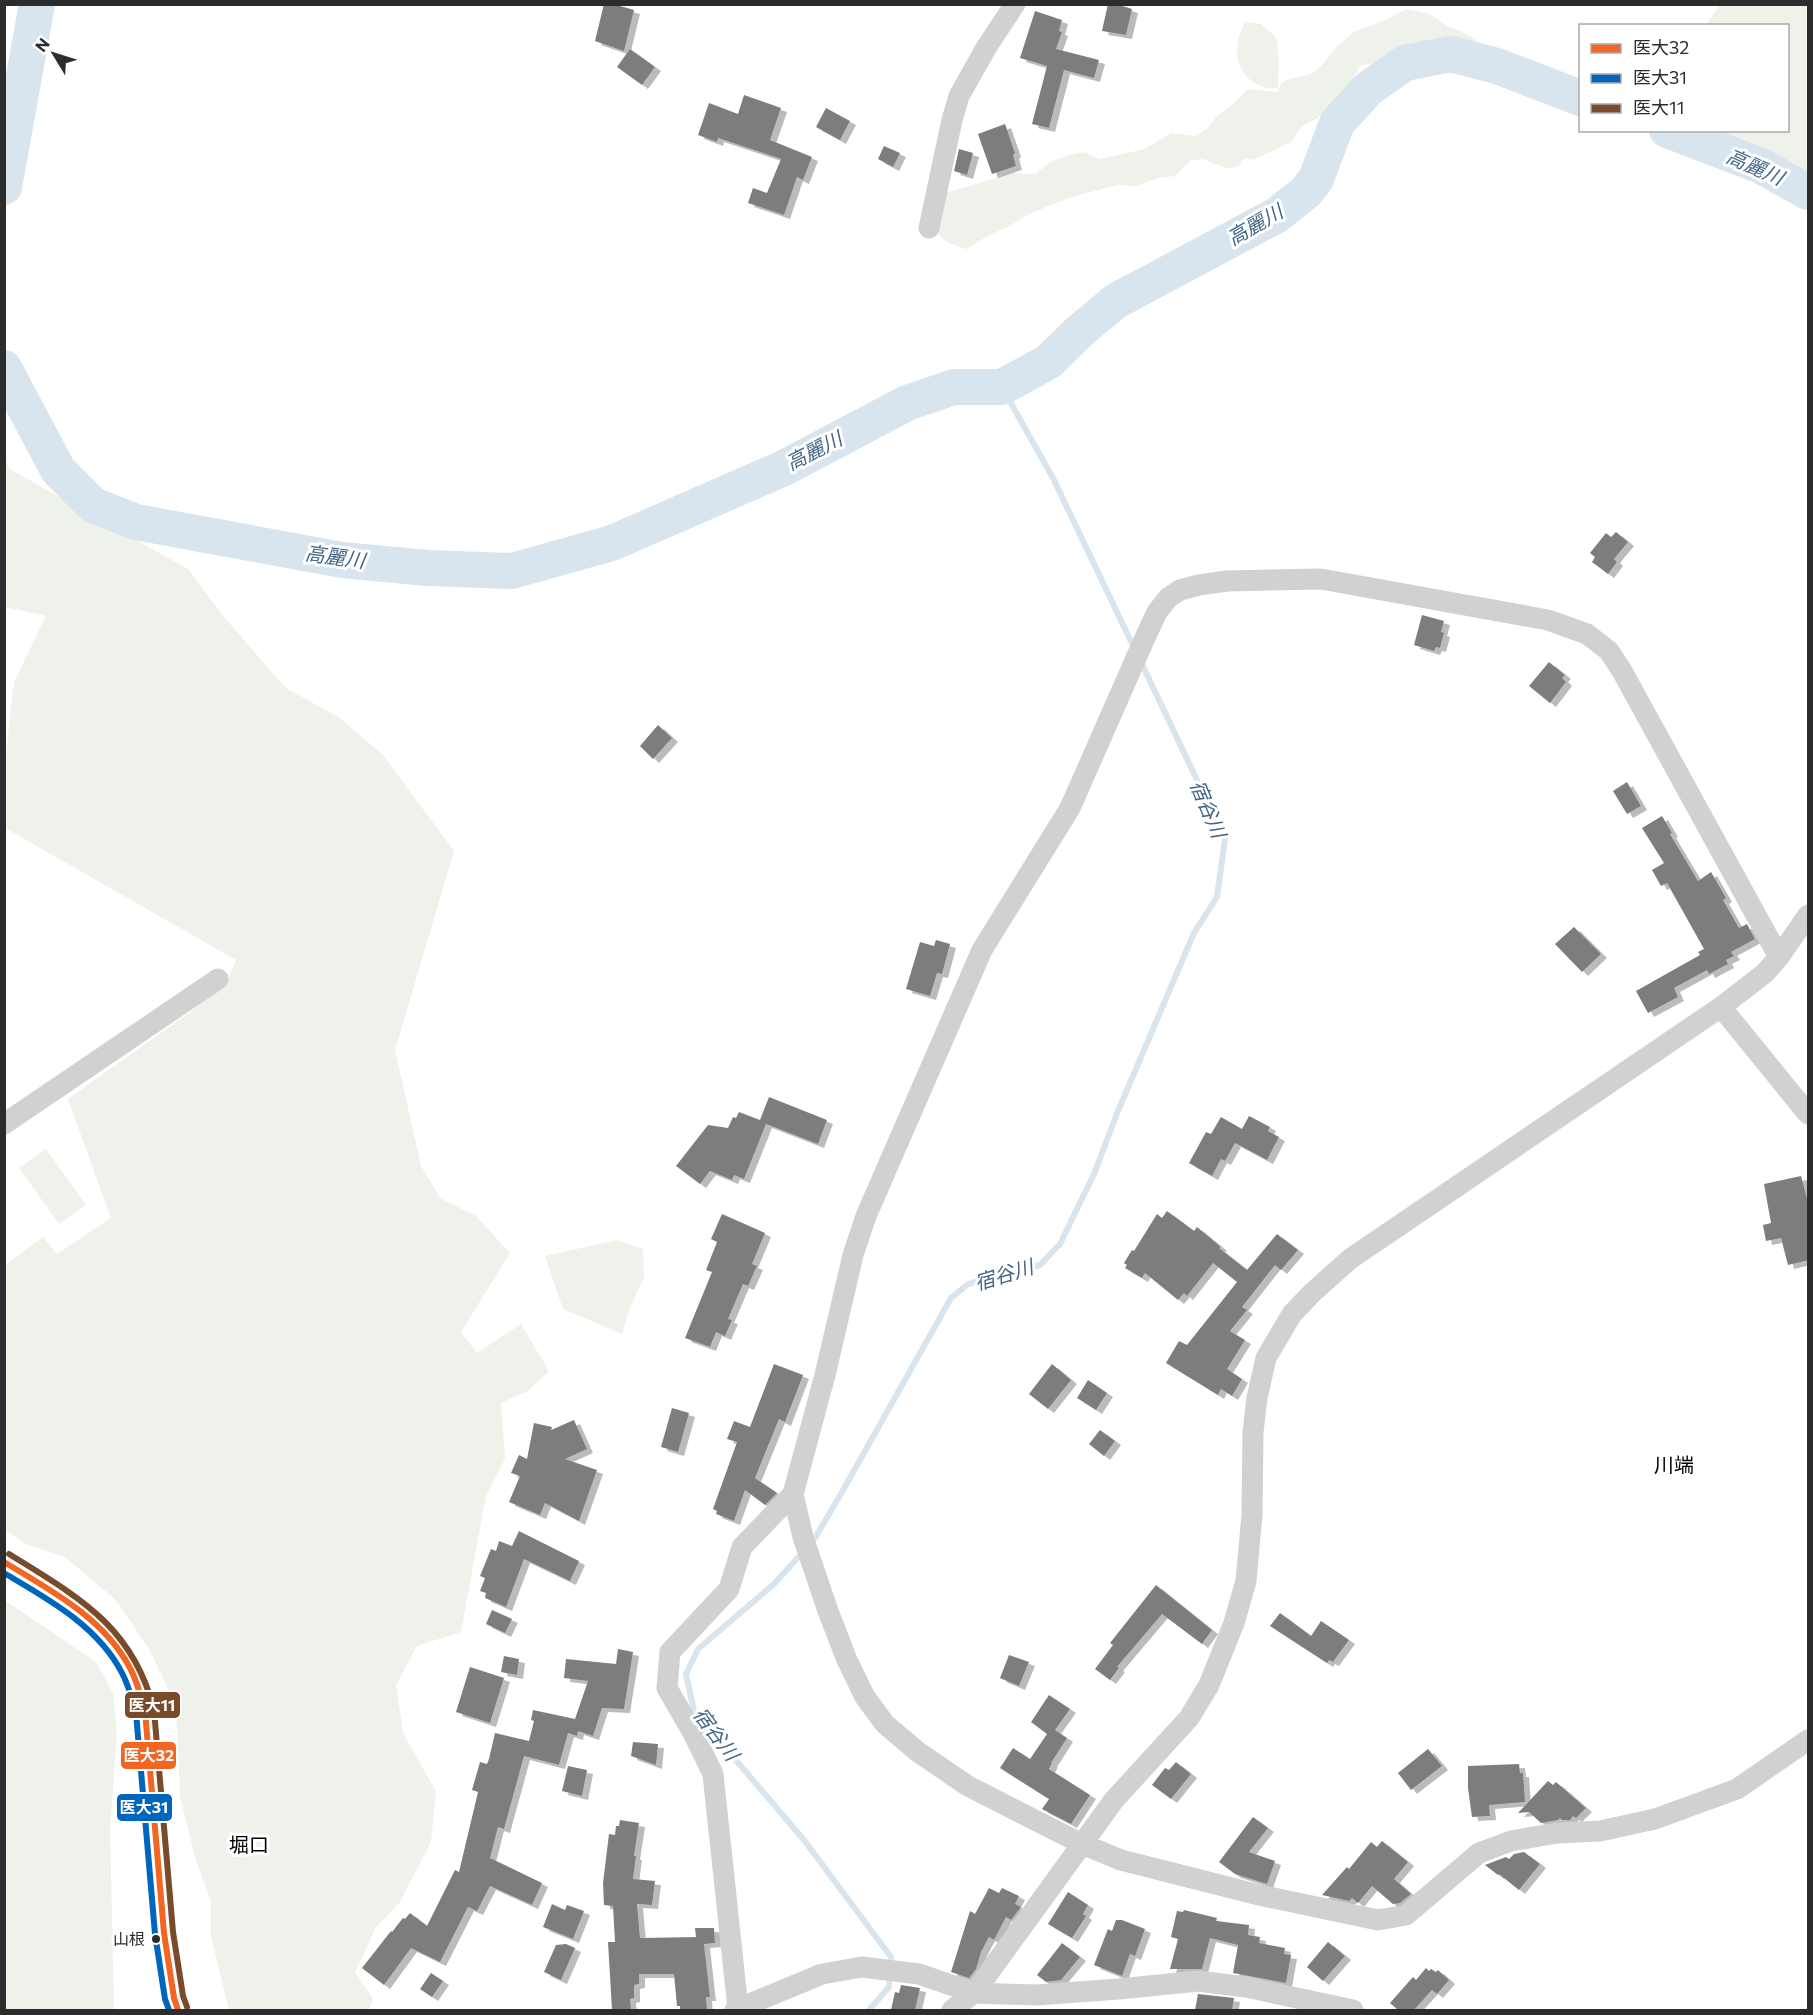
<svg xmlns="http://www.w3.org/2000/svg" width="1813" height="2015" font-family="Commissioner,'Noto Sans JP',sans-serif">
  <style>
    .green { fill: #eef2eb }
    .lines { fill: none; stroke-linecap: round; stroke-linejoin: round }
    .stream { stroke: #d8e4ee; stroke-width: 6 }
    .river { stroke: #d8e4ee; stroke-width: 36 }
    .building { fill: #7d7d7d; filter: url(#shadow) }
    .street { stroke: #d1d1d1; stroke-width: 21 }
    .bus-1-casing { stroke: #fff; stroke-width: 10 }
    .bus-2-casing { stroke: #fff; stroke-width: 10 }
    .bus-3-casing { stroke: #fff; stroke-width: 10 }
    .bus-1 { stroke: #f26522; stroke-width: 6 }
    .bus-2 { stroke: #0065bd; stroke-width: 6 }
    .bus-3 { stroke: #7a4b2a; stroke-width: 6 }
    .bus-dot { fill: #2c2c2c; stroke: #fff; stroke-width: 2 }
    .labels { text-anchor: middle; stroke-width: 6; stroke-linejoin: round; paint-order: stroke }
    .bus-label { font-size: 16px; fill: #2c2c2c; stroke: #fff; text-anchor: end }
    .water-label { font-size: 20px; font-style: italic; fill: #426685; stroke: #fff }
    .neighbourhood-label { font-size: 20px; fill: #000; stroke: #fff }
    .line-badge { stroke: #fff; stroke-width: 2 }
    .badge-label { font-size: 16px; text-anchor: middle; font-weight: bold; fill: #fff }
  </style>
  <defs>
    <filter id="shadow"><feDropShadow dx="6" dy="4" stdDeviation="0" flood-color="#0004"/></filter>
  </defs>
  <rect width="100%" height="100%" fill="#fff"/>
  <path class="green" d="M 1720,5 L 1808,5 L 1808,201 L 1786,184 L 1771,186 L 1757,181 L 1709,152 L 1664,131 L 1788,130 L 1788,26 L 1706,25 Z
    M 1406,9 L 1430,14 L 1448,27 L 1461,31 L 1477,41 L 1474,49 L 1461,49 L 1441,44 L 1379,63 L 1361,65 L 1354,77 L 1345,105 L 1327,109 L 1316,119 L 1301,127 L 1291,142 L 1253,160 L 1245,158 L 1238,167 L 1225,168 L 1203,159 L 1190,161 L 1175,176 L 1158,178 L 1137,186 L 1118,185 L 1071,197 L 1029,214 L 1006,228 L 989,235 L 967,249 C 953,246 943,242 935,229 L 942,194 L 1013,173 L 1035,174 L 1049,163 L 1068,155 L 1084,152 L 1100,159 L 1145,149 L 1171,133 L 1195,136 L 1208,128 L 1216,117 L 1231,106 L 1248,89 L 1278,92 L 1281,83 L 1289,79 L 1311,74 L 1323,64 L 1337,46 L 1354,32 L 1388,19 Z
    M 1245,22 L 1261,24 L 1276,37 L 1279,60 L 1278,88 C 1273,88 1267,89 1263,87 C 1234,77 1232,46 1245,22 Z
    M 4,440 L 8,468 L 188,569 L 223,616 L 286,688 L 340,718 L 383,755 L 454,851 L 395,1050 L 421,1166 L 441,1199 L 475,1215 L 510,1253 L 461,1332 L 477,1353 L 521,1324 L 549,1371 L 528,1391 L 501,1403 L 505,1459 L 486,1495 L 461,1632 L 417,1646 L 396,1685 L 403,1733 L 436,1791 L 431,1842 L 400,1902 L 376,1927 L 355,1973 L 373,1998 L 369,2010 L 229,2010 L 211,1937 L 211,1902 L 195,1857 L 180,1797 L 176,1705 L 149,1649 L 116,1600 L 65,1557 L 26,1544 L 5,1530 L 5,1265 L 43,1237 L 57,1254 L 111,1218 L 68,1099 L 189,1013 L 227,982 L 236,960 L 5,828 L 5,761 L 14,682 L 46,616 L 5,607 Z
    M 46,1149 L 86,1205 L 59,1224 L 19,1168 Z
    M 617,1240 L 643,1249 L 644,1277 L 629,1310 L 622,1334 L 563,1309 L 545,1256 Z
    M 4,1600 L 96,1662 L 113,1693 L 117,1733 L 110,1828 L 114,2010 L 5,2010 Z"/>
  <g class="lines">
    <path class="stream" d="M 1002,387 L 1054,480 L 1135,650
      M 809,1544 L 815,1538 L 842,1492 L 951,1298 L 968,1284 L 1040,1265 L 1060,1244 L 1094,1174 L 1118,1111 L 1194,933 L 1217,897 L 1225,839 L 1141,662
      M 803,1552 L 774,1584 L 698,1649 L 686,1674 L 694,1711 L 804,1840 L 891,1957 L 889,1987 L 869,2010"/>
    <path class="river" d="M 1667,130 L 1761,166 L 1808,192
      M 4,187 L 37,4
      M 4,368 L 58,470 L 93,505 L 136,522 L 342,560 L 428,568 L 512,571 L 612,543 L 784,468 L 907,403 L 954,387 L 1002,387 L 1048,362 L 1081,330 L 1116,301 L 1277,215 L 1306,192 L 1316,179 L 1337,123 L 1368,89 L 1405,63 L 1451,54 L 1497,66 L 1580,98"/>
  </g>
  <path class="building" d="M 604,4 L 613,4 L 634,10 L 624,51 L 595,41 Z
    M 1108,4 L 1116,4 L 1132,9 L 1126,35 L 1102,31 Z
    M 1035,11 L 1062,20 L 1059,31 L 1062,32 L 1056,49 L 1099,60 L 1094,78 L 1064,70 L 1049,128 L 1032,124 L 1047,66 L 1020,58 Z
    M 630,49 L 655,67 L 642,85 L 617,67 Z
    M 744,95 L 781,108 L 770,140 L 812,157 L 803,180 L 797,177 L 784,215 L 748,203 L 753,188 L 767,193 L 781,159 L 718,138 L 717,142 L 698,135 L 709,103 L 738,114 Z
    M 826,108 L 850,121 L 840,140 L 816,127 Z
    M 1005,124 L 1015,153 L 1013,155 L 1016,166 L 992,174 L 978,134 Z
    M 884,146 L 900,153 L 893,167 L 878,159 Z
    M 959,149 L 973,153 L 967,175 L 954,171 Z
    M 1616,532 L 1628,542 L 1614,559 L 1617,562 L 1608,574 L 1592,562 L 1595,557 L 1590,553 L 1606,533 L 1611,537 Z
    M 1422,615 L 1444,621 L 1441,632 L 1444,633 L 1440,648 L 1436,647 L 1434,651 L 1414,645 Z
    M 1549,662 L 1565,675 L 1562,678 L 1566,682 L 1550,703 L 1529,686 Z
    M 658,725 L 672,738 L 653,759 L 640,746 Z
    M 1627,782 L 1641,806 L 1627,814 L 1613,791 Z
    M 1662,816 L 1672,833 L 1670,834 L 1698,881 L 1711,872 L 1726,898 L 1723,900 L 1739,928 L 1747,924 L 1755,939 L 1731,952 L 1734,956 L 1726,960 L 1728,964 L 1709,974 L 1707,970 L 1674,988 L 1678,997 L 1648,1013 L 1636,991 L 1700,955 L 1698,952 L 1704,949 L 1667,883 L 1661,886 L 1652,870 L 1664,863 L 1642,828 Z
    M 1574,927 L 1601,954 L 1582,972 L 1555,944 Z
    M 936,940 L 950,944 L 942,974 L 937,973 L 930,996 L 906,989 L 920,942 L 934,946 Z
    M 769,1097 L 827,1120 L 818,1144 L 766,1124 L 744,1179 L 734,1175 L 732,1180 L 710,1171 L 700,1184 L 676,1166 L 708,1125 L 728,1128 L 733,1117 L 736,1118 L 739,1112 L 760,1120 Z
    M 1249,1116 L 1270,1127 L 1268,1131 L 1279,1137 L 1267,1160 L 1235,1143 L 1225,1161 L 1221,1159 L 1212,1176 L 1189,1163 L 1206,1132 L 1211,1134 L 1221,1117 L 1242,1129 Z
    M 1801,1176 L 1809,1206 L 1809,1260 L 1788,1265 L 1781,1238 L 1766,1241 L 1763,1225 L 1771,1223 L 1764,1184 Z
    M 1167,1211 L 1194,1231 L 1197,1227 L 1221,1247 L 1219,1248 L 1247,1270 L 1277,1234 L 1298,1250 L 1281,1270 L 1275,1265 L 1242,1307 L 1247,1310 L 1230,1331 L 1245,1340 L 1227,1369 L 1242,1379 L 1232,1396 L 1221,1389 L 1218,1395 L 1166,1363 L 1179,1341 L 1187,1345 L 1237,1282 L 1213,1263 L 1187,1296 L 1184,1293 L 1178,1300 L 1145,1273 L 1142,1278 L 1125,1268 L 1127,1265 L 1124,1263 L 1132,1250 L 1134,1251 L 1157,1214 L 1162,1218 Z
    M 722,1214 L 765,1233 L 752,1264 L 757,1266 L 748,1286 L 743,1284 L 728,1319 L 732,1320 L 725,1336 L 716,1332 L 710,1347 L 685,1338 L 712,1272 L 706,1270 L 717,1242 L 711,1239 Z
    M 774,1364 L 803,1375 L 785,1422 L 779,1419 L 755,1478 L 777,1493 L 765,1505 L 745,1490 L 734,1521 L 716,1514 L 717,1511 L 713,1509 L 737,1442 L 727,1439 L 734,1421 L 750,1427 Z
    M 1052,1364 L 1071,1380 L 1048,1409 L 1029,1394 Z
    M 1088,1380 L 1107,1393 L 1096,1410 L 1077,1398 Z
    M 672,1408 L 689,1413 L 678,1452 L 661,1447 Z
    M 574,1420 L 587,1449 L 565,1459 L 597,1470 L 579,1521 L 545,1503 L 540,1515 L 509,1502 L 520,1476 L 511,1473 L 519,1455 L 527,1459 L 534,1423 L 552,1427 L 551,1430 Z
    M 1100,1430 L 1115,1441 L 1104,1456 L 1089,1444 Z
    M 519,1531 L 579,1561 L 570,1581 L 524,1559 L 506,1607 L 485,1598 L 486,1593 L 480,1591 L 485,1578 L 480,1576 L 491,1549 L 496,1551 L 499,1541 L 512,1546 Z
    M 1156,1585 L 1212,1630 L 1202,1644 L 1162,1614 L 1117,1667 L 1119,1668 L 1110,1680 L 1095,1669 L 1113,1645 L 1110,1643 Z
    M 492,1610 L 512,1619 L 505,1633 L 486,1624 Z
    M 1280,1613 L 1311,1636 L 1321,1621 L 1349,1640 L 1333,1662 L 1329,1660 L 1327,1663 L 1270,1626 Z
    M 618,1649 L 633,1652 L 624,1709 L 602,1708 L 593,1736 L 578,1731 L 577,1736 L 568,1733 L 559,1765 L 524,1756 L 504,1829 L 498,1827 L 490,1858 L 542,1883 L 532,1905 L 490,1886 L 477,1911 L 468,1907 L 440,1962 L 411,1948 L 384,1985 L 362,1968 L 391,1931 L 392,1932 L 403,1918 L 405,1919 L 410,1913 L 427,1926 L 455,1870 L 459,1872 L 478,1792 L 472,1790 L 480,1762 L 487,1764 L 489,1759 L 495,1733 L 529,1741 L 534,1721 L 531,1720 L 533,1710 L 575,1719 L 588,1681 L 564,1678 L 566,1659 L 616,1664 Z
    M 1009,1655 L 1029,1662 L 1019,1686 L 1000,1678 Z
    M 504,1656 L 519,1659 L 517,1675 L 501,1672 Z
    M 470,1667 L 504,1678 L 490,1723 L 456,1712 Z
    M 1049,1695 L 1070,1709 L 1055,1730 L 1067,1738 L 1051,1763 L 1052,1763 L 1049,1769 L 1090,1795 L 1071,1824 L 1042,1809 L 1049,1799 L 1000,1768 L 1013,1748 L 1030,1759 L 1047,1734 L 1031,1722 Z
    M 633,1742 L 658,1744 L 656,1765 L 631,1756 Z
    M 1428,1749 L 1442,1766 L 1411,1790 L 1398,1773 Z
    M 1176,1762 L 1191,1774 L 1171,1799 L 1152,1785 L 1165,1768 L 1169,1770 Z
    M 1519,1764 L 1520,1773 L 1523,1773 L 1525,1802 L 1489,1805 L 1490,1816 L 1472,1817 L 1468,1788 L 1468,1766 Z
    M 568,1766 L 587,1770 L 582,1796 L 562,1791 Z
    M 1548,1781 L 1553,1785 L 1556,1782 L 1586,1808 L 1576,1818 L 1573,1816 L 1570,1820 L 1562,1820 L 1560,1818 L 1558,1820 L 1541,1823 L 1529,1812 L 1518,1813 Z
    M 1253,1817 L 1268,1828 L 1249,1852 L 1275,1861 L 1267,1884 L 1235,1874 L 1219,1862 Z
    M 620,1820 L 639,1823 L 634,1856 L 636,1856 L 633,1879 L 655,1881 L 652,1905 L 637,1904 L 640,1938 L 696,1937 L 695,1928 L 714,1928 L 715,1943 L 704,1944 L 710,1997 L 706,1997 L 707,2010 L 680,2010 L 680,2006 L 677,2006 L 674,1974 L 639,1974 L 639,1984 L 634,1985 L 634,1998 L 630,1999 L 631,2010 L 612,2010 L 608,1942 L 615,1942 L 613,1906 L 604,1905 L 603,1883 L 609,1834 L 615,1835 L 616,1826 L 619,1826 Z
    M 1382,1841 L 1408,1862 L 1394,1879 L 1411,1894 L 1400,1903 L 1393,1904 L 1372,1886 L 1358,1903 L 1352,1898 L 1349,1901 L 1322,1895 L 1347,1867 L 1349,1869 L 1371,1842 L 1377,1847 Z
    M 1524,1852 L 1540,1864 L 1519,1890 L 1499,1874 L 1498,1875 L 1485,1865 L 1506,1857 L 1509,1859 L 1514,1854 Z
    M 989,1888 L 999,1893 L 1002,1888 L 1019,1896 L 1015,1904 L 1021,1907 L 1011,1920 L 1006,1917 L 994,1940 L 989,1937 L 981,1952 L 976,1969 L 969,1978 L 951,1972 L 970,1911 L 975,1914 Z
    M 1068,1892 L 1088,1905 L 1083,1914 L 1086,1916 L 1072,1938 L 1048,1924 Z
    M 552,1904 L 565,1910 L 567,1905 L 584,1911 L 573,1939 L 543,1927 Z
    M 1184,1910 L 1217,1918 L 1216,1921 L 1249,1925 L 1248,1935 L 1260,1937 L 1259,1943 L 1285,1948 L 1284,1954 L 1291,1955 L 1286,1983 L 1233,1973 L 1238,1945 L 1210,1938 L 1202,1969 L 1170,1969 L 1178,1939 L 1171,1937 L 1177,1911 L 1183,1912 Z
    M 1116,1920 L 1122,1920 L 1145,1929 L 1135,1956 L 1130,1954 L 1122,1976 L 1094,1965 L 1108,1929 L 1112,1931 Z
    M 1328,1942 L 1345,1956 L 1323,1981 L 1307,1967 Z
    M 1062,1943 L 1080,1957 L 1061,1980 L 1046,1982 L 1037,1975 Z
    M 566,1944 L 575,1948 L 561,1980 L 544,1972 L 556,1945 Z
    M 1426,1968 L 1429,1971 L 1431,1969 L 1436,1972 L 1438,1970 L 1449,1980 L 1437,1994 L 1432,1990 L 1414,2010 L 1398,2010 L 1390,2003 L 1413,1977 L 1416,1980 Z
    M 431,1973 L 443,1981 L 432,1997 L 420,1989 Z
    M 901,1985 L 920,1988 L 915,2010 L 891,2010 L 895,1992 L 899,1993 Z
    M 1198,1994 L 1234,1998 L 1232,2010 L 1195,2010 Z"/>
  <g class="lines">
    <path class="street" d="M 929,228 L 952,120 L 959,96 L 986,48 L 1015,4
      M 1721,1007 L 1808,1114
      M 4,1124 L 218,979
      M 793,1494 L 803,1537 L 828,1611 L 847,1660 L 865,1697 L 885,1724 L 918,1752 L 968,1786 L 1082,1844 L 1121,1860 L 1259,1895 L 1378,1920 L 1406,1915 L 1479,1853 L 1511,1841 L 1557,1833 L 1600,1831 L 1655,1819 L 1737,1789 L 1808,1740
      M 738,2009 L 713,1774 L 693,1733 L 667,1688 L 670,1652 L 729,1589 L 742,1547 L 793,1494 L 825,1375 L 853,1255 L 866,1216 L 982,950 L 1070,808 L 1144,640 L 1157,612 L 1168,598 L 1180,590 L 1199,585 L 1227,581 L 1321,579 L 1548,620 L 1587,634 L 1609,651 L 1622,671 L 1779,957
      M 735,2010 L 822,1974 L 862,1967 L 919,1974 L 974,1993 L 1036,1995 L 1119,1989 L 1198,1981 L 1246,1987 L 1353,2010
      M 952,2010 L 974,1993 L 1114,1800 L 1189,1718 L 1209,1685 L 1234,1623 L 1246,1581 L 1252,1515 L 1253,1432 L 1257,1398 L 1266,1358 L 1292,1314 L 1312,1293 L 1350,1259 L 1721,1007 L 1765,973 L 1779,957 L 1808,915"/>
    <defs>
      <path id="bus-1" d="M 4,1562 C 50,1590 104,1618 130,1668 C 137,1681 141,1696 145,1711 L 164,1933 L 174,1998 L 178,2010"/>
      <path id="bus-2" d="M 4,1573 C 48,1599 98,1626 122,1673 C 129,1686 132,1699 136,1713 L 155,1934 L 165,1999 L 169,2010"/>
      <path id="bus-3" d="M 9,1554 C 78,1597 133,1626 154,1710 L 173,1932 L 183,1996 L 187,2007"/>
    </defs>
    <use href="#bus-1" class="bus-1-casing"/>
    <use href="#bus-2" class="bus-2-casing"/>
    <use href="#bus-3" class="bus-3-casing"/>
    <use href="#bus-1" class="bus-1"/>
    <use href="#bus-2" class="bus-2"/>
    <use href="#bus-3" class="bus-3"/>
  </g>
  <circle class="bus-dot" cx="156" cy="1939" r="5"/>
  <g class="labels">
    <g class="bus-label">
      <text x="145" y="1945">山根</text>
    </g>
    <g class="water-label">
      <text transform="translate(1755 167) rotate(24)" y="7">高麗川</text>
      <text transform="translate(1255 225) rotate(-30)" y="7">高麗川</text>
      <text transform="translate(814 451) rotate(-27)" y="7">高麗川</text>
      <text transform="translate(335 557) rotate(8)" y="7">高麗川</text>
      <text transform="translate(1208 809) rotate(67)" y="7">宿谷川</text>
      <text transform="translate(1004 1275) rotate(-17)" y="7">宿谷川</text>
      <text transform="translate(716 1734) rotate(53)" y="7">宿谷川</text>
    </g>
    <g class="neighbourhood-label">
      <text x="1674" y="1472">川端</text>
      <text x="249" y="1852">堀口</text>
    </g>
  </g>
  <g class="line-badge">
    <rect x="124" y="1691" width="57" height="28" rx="6" fill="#7a4b2a"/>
    <rect x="120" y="1741" width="57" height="29" rx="6" fill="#f26522"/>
    <rect x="116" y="1793" width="57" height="29" rx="6" fill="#0065bd"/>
  </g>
  <g class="badge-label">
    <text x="152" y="1711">医大11</text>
    <text x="149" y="1761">医大32</text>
    <text x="144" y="1813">医大31</text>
  </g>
  <rect width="1813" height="2015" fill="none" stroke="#2c2c2c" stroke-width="12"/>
  <rect x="1579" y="24" width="210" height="108" fill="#ffffff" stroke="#ababab" stroke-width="1.5"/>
  <rect x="1591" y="44" width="30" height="9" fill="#f26522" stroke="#ababab" stroke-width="1.5"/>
  <text x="1633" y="54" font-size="18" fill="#2c2c2c">医大32</text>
  <rect x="1591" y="74" width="30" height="9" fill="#0065bd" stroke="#ababab" stroke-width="1.5"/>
  <text x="1633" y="84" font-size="18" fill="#2c2c2c">医大31</text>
  <rect x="1591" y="104" width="30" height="9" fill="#7a4b2a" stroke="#ababab" stroke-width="1.5"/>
  <text x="1633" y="114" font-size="18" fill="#2c2c2c">医大11</text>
  <g transform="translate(54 54) rotate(308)" stroke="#ffffff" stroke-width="4.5" paint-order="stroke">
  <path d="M0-4.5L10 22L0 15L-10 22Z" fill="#2c2c2c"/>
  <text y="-9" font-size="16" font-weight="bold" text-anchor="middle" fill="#2c2c2c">N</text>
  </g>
</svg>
